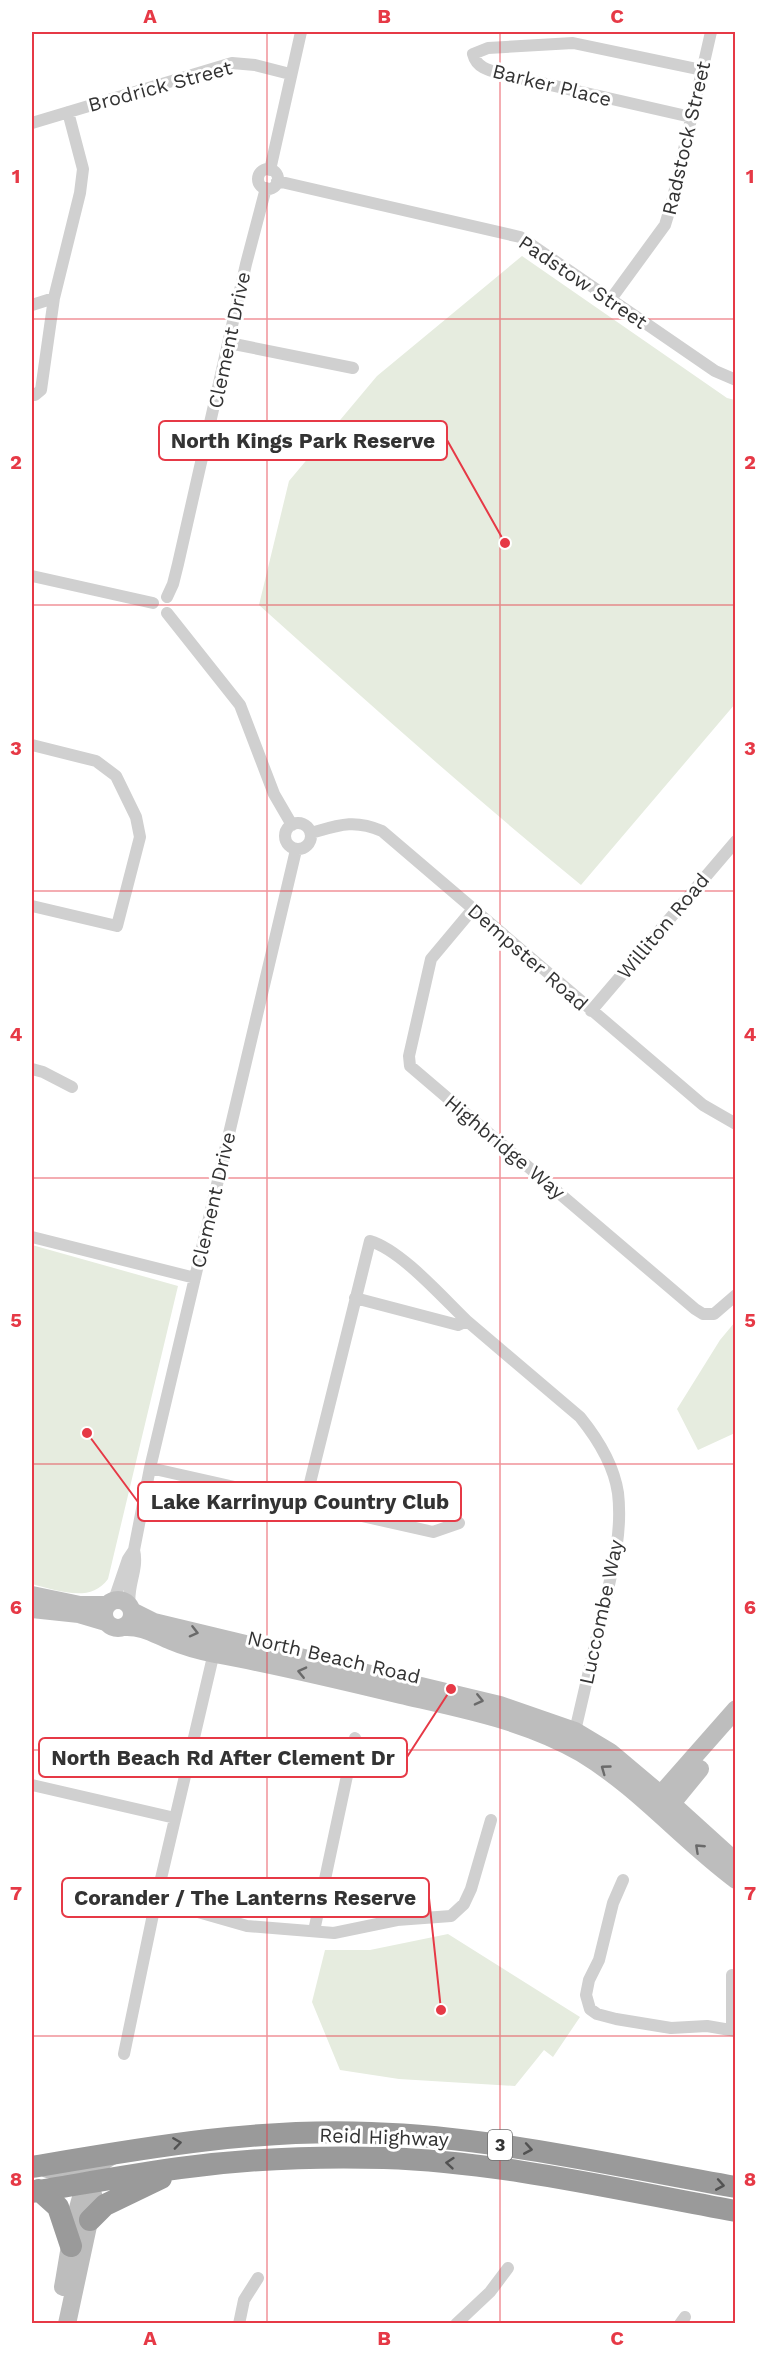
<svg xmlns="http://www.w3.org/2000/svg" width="767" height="2355" font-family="'Work Sans',sans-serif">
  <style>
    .green { fill: #e6ecdf }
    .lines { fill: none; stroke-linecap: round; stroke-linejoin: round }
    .street { stroke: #d0d0d0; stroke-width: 12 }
    .secondary { stroke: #bdbdbd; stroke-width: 18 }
    .highway { stroke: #9a9a9a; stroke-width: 22 }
    .oneway { stroke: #6a6a6a }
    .oneway2 { stroke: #525252 }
    .grid { fill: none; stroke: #e63946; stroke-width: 1.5; stroke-opacity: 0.55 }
    .labels { text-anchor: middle; stroke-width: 6; stroke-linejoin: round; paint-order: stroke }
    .shield { fill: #fff; stroke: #707070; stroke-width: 1.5 }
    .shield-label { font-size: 18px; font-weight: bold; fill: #333 }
    .street-label { font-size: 20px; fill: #333; stroke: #fff }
    .leader { fill: none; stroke: #e63946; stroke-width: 2 }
    .callout-dot { fill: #e63946; stroke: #fff; stroke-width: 2 }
    .callout { fill: #fff; stroke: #e63946; stroke-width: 2 }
    .callout-label { font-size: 21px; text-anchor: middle; font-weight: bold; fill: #333 }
    .neatline { fill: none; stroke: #e63946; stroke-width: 2 }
    .grid-label { font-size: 20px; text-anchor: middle; font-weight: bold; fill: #e63946 }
  </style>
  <rect width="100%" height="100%" fill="#fff"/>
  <path class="green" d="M 522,256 L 727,398 L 735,400 L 735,704 L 581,885 C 471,795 365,700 259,605 L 289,481 L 377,376 Z
    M 32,1245 L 178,1286 L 108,1579 C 90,1604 57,1590 32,1584 Z
    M 735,1322 L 735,1433 L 698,1450 L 677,1409 L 720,1340 Z
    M 448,1934 L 580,2017 L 553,2057 L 544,2050 L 515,2086 L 399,2079 L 340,2070 L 312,2002 L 325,1950 L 370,1950 Z"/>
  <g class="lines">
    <path class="street" d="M 691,117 L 507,75 C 493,71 477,70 473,54 L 488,48 L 573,43 L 702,70
      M 32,123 L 232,63 L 255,65 L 290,74
      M258 179a10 10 0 1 1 20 0a10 10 0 1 1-20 0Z
      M 270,170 L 301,32
      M 277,181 L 520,237 L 715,371 L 736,380
      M 611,299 L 665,225 L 672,202 L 711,32
      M 32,305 L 54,298
      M 229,343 L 353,368
      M 32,395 L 35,395 L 41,390 L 54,298 L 80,193 L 83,169 L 68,112
      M 32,576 L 153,603
      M 167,597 L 173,584 L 178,564 L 246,264 L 266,188
      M 167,613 L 240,705 L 274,794 L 292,825
      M 32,745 L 96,761 L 116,776 L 136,817 L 140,837 L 117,926 L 32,906
      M285 836a13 13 0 1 1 26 0a13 13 0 1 1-26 0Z
      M 311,833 C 339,825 354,819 382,831 L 703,1105 L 736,1124
      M 472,910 L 431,959 L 409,1056 L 410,1066 L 695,1309 L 703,1314 L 714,1314 L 736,1295
      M 591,1011 L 736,841
      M 32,1069 L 43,1072 L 72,1087
      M 32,1237 L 195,1278
      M 355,1298 L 458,1325 L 467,1321 L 580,1417 C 597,1438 614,1466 618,1493 C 623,1535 611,1575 602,1615 C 593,1654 584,1692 575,1731 L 572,1737
      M 150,1468 L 433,1532 L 459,1523
      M 305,1503 L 370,1241 C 401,1250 443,1298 467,1321
      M 114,1600 L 128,1559 L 134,1550 L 150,1468 L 296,850
      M 130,1607 C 126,1587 139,1570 134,1550
      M 32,1785 L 175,1818
      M 623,1880 L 613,1903 L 599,1960 L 589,1980 L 586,1995 L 590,2009 L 597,2014 L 616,2019 L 671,2028 L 707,2026 L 736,2031
      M 156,1900 L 247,1926 L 334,1933 L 397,1920 L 451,1916 L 464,1904 L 471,1889 L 491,1820
      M 314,1931 L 355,1738
      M 732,1975 L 732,2030
      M 124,2054 L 156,1900 L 215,1648
      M 239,2324 L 244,2300 L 258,2278
      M 456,2324 L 490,2292 L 508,2268
      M 680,2324 L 685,2317"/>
    <path class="secondary" d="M 32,1595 L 80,1605 L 107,1605
      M104 1614a14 14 0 1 1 28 0a14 14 0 1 1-28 0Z
      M 32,1609 L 79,1614 L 106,1622
      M 132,1611 L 154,1622 L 500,1705 L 575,1731 L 610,1752 L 672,1804 L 736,1862
      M 124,1627 C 143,1626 154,1634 171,1641 C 185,1647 200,1651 215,1654 C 277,1665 339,1680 401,1695 C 462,1709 526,1721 581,1753 C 639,1788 682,1840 736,1880
      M 654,1802 L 736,1709
      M 664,1813 L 700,1769
      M 47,2169 C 70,2171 88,2173 94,2198 L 67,2324
      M 63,2287 C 69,2256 76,2188 97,2166 C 103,2161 110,2157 116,2154"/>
    <path class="highway" d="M 32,2167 C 144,2148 256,2128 371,2133 C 494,2137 615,2166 736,2187
      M 39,2190 L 58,2207 L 71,2246
      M 32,2192 C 81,2184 130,2175 180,2168 C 247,2159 316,2156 384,2158 C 503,2162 619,2190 736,2211
      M 90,2220 L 105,2205 L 161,2178"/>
  </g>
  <defs><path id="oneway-chevron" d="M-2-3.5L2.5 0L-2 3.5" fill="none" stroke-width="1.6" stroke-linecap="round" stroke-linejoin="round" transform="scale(1.5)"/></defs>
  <g class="oneway">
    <use href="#oneway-chevron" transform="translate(194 1632) rotate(14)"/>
    <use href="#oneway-chevron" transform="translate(302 1672) rotate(-167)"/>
    <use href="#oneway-chevron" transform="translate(479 1700) rotate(13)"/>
    <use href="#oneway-chevron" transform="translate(605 1769) rotate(-144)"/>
    <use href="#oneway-chevron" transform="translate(699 1848) rotate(-137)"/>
  </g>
  <g class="oneway2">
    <use href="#oneway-chevron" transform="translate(177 2143) rotate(-8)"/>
    <use href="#oneway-chevron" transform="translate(528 2149) rotate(10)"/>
    <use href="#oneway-chevron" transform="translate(450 2163) rotate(-175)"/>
    <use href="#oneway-chevron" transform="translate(720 2185) rotate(10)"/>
  </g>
  <path class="grid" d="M 267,32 L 267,2324M 500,32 L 500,2324M 32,319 L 736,319M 32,605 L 736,605M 32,891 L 736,891M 32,1178 L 736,1178M 32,1464 L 736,1464M 32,1750 L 736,1750M 32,2036 L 736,2036"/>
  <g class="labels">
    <rect class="shield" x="488" y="2130" width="24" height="30" rx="4.5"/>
    <g class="shield-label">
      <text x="500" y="2151">3</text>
    </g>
    <g class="street-label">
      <text transform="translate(552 85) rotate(14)" y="7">Barker Place</text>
      <text transform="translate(160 86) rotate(-15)" y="7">Brodrick Street</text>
      <text transform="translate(686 138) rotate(-77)" y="7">Radstock Street</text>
      <text transform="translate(583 282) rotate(34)" y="7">Padstow Street</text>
      <text transform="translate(229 340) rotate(-78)" y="7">Clement Drive</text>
      <text transform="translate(663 926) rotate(-50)" y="7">Williton Road</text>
      <text transform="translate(528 957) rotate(41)" y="7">Dempster Road</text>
      <text transform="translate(505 1147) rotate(40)" y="7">Highbridge Way</text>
      <text transform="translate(213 1200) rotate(-77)" y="7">Clement Drive</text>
      <text transform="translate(601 1612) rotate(-78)" y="7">Luccombe Way</text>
      <text transform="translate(334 1657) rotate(13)" y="7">North Beach Road</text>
      <text transform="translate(384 2137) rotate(2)" y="7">Reid Highway</text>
    </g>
  </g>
  <path class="leader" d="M505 543L447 440M87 1433L138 1502M451 1689L407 1757M441 2010L429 1898"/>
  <g class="callout-dot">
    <circle cx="505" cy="543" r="6"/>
    <circle cx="87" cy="1433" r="6"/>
    <circle cx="451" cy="1689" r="6"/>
    <circle cx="441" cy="2010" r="6"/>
  </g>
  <g class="callout">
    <rect x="159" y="421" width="288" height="39" rx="6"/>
    <rect x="138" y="1482" width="323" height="39" rx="6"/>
    <rect x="39" y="1738" width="368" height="39" rx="6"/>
    <rect x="62" y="1878" width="367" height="39" rx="6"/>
  </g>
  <g class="callout-label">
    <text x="303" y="448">North Kings Park Reserve</text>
    <text x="300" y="1509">Lake Karrinyup Country Club</text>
    <text x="223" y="1765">North Beach Rd After Clement Dr</text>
    <text x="245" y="1905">Corander / The Lanterns Reserve</text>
  </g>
  <rect width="767" height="2355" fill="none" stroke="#ffffff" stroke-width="66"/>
  <rect x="33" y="33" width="701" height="2289" class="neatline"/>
  <g class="grid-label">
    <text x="150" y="23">A</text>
    <text x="384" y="23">B</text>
    <text x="617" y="23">C</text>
    <text x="16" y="183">1</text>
    <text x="750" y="183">1</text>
    <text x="16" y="469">2</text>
    <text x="750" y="469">2</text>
    <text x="16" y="755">3</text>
    <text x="750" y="755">3</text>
    <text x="16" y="1041">4</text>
    <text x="750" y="1041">4</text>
    <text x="16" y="1327">5</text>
    <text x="750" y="1327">5</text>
    <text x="16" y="1614">6</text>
    <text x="750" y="1614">6</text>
    <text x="16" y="1900">7</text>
    <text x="750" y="1900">7</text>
    <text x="16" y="2186">8</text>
    <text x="750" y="2186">8</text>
    <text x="150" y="2345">A</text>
    <text x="384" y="2345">B</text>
    <text x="617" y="2345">C</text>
  </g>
</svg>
